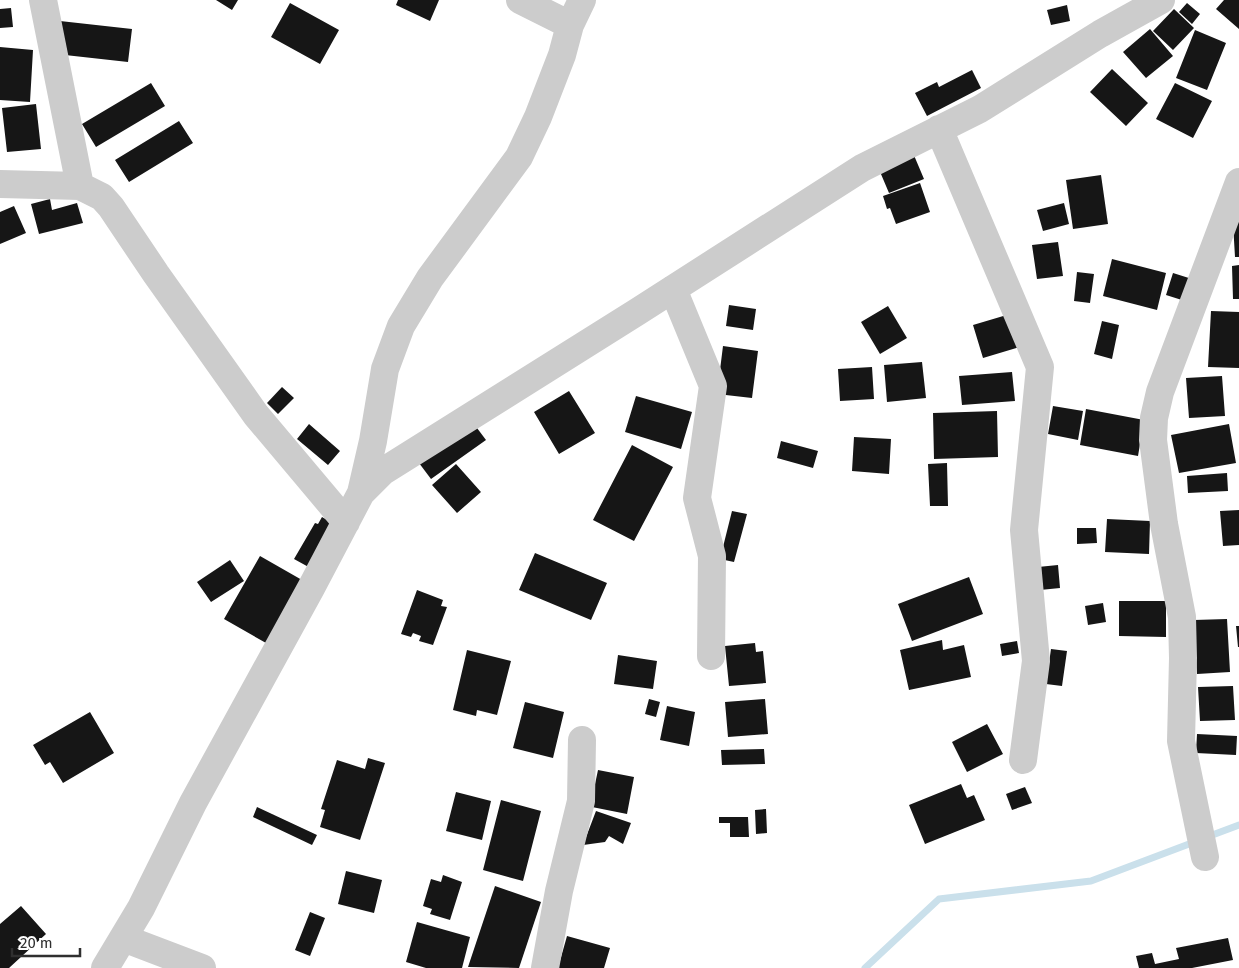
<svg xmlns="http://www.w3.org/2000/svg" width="1239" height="968" font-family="'Fira Sans',sans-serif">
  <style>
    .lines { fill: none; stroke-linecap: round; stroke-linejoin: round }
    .stream { stroke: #cae0eb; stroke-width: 7 }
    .building { fill: #161616 }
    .minor { stroke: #ccc; stroke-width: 28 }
  </style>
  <rect width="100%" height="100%" fill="#fff"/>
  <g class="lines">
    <path class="stream" d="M 1207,837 L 1239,825
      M 865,968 L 939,899 L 1091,881 L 1197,841"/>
  </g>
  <path class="building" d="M 216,0 L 238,0 L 232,10 Z
    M 398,0 L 439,0 L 430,21 L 396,5 Z
    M 1224,0 L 1239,0 L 1239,29 L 1216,9 Z
    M 290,3 L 339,30 L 320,64 L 271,37 Z
    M 1187,3 L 1200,14 L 1192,24 L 1179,12 Z
    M 1067,5 L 1070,21 L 1051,25 L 1047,10 Z
    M 11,8 L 13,27 L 0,28 L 0,9 Z
    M 1174,9 L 1194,28 L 1173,50 L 1153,31 Z
    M 60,21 L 132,29 L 128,62 L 56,54 Z
    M 1150,29 L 1173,56 L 1146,78 L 1123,52 Z
    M 1195,30 L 1226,43 L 1207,90 L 1176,78 Z
    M 0,47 L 33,50 L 30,102 L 0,100 Z
    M 1112,69 L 1148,103 L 1126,126 L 1090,92 Z
    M 972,70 L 981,88 L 927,116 L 915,93 L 937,82 L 939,87 Z
    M 151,83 L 165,106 L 96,147 L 82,124 Z
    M 1175,83 L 1212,101 L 1193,138 L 1156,119 Z
    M 36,104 L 41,149 L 7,152 L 2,108 Z
    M 179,121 L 193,143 L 129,182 L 115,160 Z
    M 913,153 L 924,179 L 889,193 L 878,167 Z
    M 1101,175 L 1108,224 L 1073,229 L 1066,180 Z
    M 920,183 L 930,212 L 896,224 L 890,208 L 887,209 L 883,196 Z
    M 50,199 L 52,210 L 77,203 L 83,223 L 39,234 L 31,204 Z
    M 1064,203 L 1069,224 L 1043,231 L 1037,210 Z
    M 14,206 L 26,233 L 0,244 L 0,212 Z
    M 1239,222 L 1239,257 L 1235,257 L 1233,223 Z
    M 1058,242 L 1063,276 L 1037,279 L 1032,245 Z
    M 1112,259 L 1166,273 L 1157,310 L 1103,296 Z
    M 1239,265 L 1239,299 L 1233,299 L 1232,266 Z
    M 1077,272 L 1094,274 L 1090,303 L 1074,301 Z
    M 1173,273 L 1192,279 L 1185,301 L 1166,295 Z
    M 729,305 L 756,309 L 753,330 L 726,326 Z
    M 888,306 L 907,338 L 880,354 L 861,322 Z
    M 1211,311 L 1239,312 L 1239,368 L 1208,367 Z
    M 1010,314 L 1020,347 L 983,358 L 973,325 Z
    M 1102,321 L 1119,325 L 1112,359 L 1094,354 Z
    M 723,346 L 758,351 L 752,398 L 717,394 Z
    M 922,362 L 926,398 L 887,402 L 884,365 Z
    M 872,367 L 874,399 L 840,401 L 838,369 Z
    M 1012,372 L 1015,401 L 962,405 L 959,376 Z
    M 1222,376 L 1225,416 L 1189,418 L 1186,378 Z
    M 282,387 L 294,398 L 278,414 L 267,403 Z
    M 569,391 L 595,433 L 559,454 L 534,412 Z
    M 636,396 L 692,412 L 681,449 L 625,432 Z
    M 1053,406 L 1083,411 L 1078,440 L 1048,434 Z
    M 1086,409 L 1144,420 L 1138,456 L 1080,445 Z
    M 997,411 L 998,457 L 934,459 L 933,413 Z
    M 309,424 L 340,451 L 328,465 L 297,439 Z
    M 474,424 L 486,440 L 431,479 L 419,463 Z
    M 1229,424 L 1236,463 L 1179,473 L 1171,435 Z
    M 854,437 L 891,439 L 889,474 L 852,471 Z
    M 781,441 L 818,451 L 813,468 L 777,458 Z
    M 632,445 L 673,467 L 634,541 L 593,520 Z
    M 947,463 L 948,506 L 930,506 L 928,464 Z
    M 456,464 L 481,492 L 457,513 L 432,485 Z
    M 1227,473 L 1228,491 L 1188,493 L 1187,476 Z
    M 1239,510 L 1239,545 L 1223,546 L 1220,511 Z
    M 732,511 L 747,514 L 734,562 L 720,559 Z
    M 322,517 L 339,527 L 314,570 L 294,559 L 315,523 L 318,524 Z
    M 1107,519 L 1150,521 L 1149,554 L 1105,552 Z
    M 1077,528 L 1096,528 L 1097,543 L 1077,544 Z
    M 535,553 L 607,583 L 591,620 L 519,590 Z
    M 260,556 L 302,580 L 266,643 L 224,619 Z
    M 230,560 L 244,581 L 211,602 L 197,582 Z
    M 1058,565 L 1060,588 L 1040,590 L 1038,567 Z
    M 969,577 L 983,614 L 912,641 L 898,604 Z
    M 417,590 L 443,600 L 441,606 L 447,607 L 433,645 L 419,641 L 421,636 L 413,633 L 411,637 L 401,634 Z
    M 1119,601 L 1166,601 L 1166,637 L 1119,636 Z
    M 1103,603 L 1106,622 L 1088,625 L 1085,606 Z
    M 1227,619 L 1230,672 L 1197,674 L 1194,620 Z
    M 1236,626 L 1239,626 L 1239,647 L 1238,647 Z
    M 942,640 L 943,650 L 964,645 L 971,677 L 909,690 L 900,650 Z
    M 1017,641 L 1019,653 L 1002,656 L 1000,644 Z
    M 755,643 L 756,652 L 763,651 L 766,683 L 729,686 L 725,646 Z
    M 1051,649 L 1067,651 L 1062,686 L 1046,684 Z
    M 467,650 L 511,661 L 497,715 L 477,710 L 476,716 L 453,710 Z
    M 618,655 L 657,661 L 653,689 L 614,684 Z
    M 1233,686 L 1235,720 L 1200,721 L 1198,687 Z
    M 649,699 L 660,702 L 656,717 L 645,714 Z
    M 765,699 L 768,734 L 728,737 L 725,702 Z
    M 525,702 L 564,712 L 553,758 L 513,748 Z
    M 667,706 L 695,712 L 689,746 L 660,740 Z
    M 90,712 L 114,753 L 63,783 L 50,762 L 45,765 L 33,745 Z
    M 987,724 L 1003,754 L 967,772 L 952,742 Z
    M 1197,734 L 1237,736 L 1236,755 L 1196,753 Z
    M 764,749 L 765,764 L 722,765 L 721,750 Z
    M 368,758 L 385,763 L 360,840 L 320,827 L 325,810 L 321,809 L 337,760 L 365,769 Z
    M 598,770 L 634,777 L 627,814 L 587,806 L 594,789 Z
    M 961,784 L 967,798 L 974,795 L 985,820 L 925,844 L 909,805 Z
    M 1025,787 L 1032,803 L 1012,810 L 1006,794 Z
    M 456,792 L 491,801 L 482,840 L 446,831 Z
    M 501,800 L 541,811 L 523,881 L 483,870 Z
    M 257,807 L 317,835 L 312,845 L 253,817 Z
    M 766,809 L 767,833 L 756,834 L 755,810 Z
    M 596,811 L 631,823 L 623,844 L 609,836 L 605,842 L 583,845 Z
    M 719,817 L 748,817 L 749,837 L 730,837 L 730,823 L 719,823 Z
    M 346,871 L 382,880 L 374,913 L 338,904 Z
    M 443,875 L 462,882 L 450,920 L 430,914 L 432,909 L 423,906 L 431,879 L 441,882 Z
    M 495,886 L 541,902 L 519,968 L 468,967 Z
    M 21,906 L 46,934 L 9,968 L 0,968 L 0,924 Z
    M 310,912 L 325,918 L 310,956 L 295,950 Z
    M 417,922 L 470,937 L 462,968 L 426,968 L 406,962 Z
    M 567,936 L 610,948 L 604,968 L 558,968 Z
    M 1228,938 L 1233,960 L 1192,968 L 1139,968 L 1136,956 L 1152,953 L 1155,964 L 1179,959 L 1176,948 Z"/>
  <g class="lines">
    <path class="minor" d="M 43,0 L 80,186
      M 520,0 L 570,25
      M 939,129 L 1040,367 L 1024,530 L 1036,661 L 1023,760
      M 0,184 L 80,186 L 102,197 L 111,207 L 156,274 L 256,415 L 346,522
      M 673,289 L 713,386 L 697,498 L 712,556 L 711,656
      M 361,493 L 373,441 L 385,369 L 401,326 L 430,278 L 519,157 L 538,117 L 562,55 L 570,25 L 582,0
      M 1205,857 L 1181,741 L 1183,658 L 1182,617 L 1164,524 L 1153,440 L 1154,418 L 1160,392 L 1239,182
      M 123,938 L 202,968
      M 105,968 L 141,908 L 193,803 L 311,588 L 361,493 L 382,472 L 637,312 L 862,168 L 980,109 L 1100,34 L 1161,0
      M 545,968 L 559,891 L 581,801 L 582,740"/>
  </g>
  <path d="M12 948v8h68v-8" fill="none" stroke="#2f2f2f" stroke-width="2.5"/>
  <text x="20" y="948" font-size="15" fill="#2f2f2f" stroke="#ffffff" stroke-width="4" paint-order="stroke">20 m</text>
</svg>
